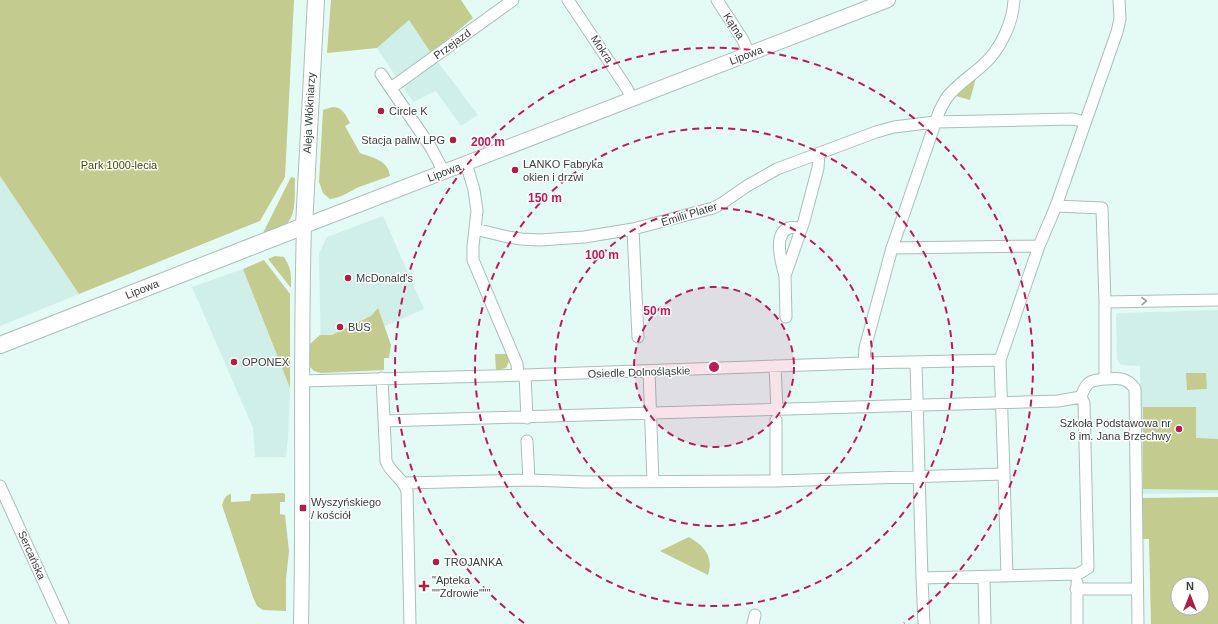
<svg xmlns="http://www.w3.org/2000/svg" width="1218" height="624" font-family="Arial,sans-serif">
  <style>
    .built { fill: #d0efe9 }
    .green { fill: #c3cb8e; fill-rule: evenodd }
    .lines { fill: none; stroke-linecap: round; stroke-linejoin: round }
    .minor-casing { stroke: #aabfbb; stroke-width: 13 }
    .tertiary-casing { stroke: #aabfbb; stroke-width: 16 }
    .secondary-casing { stroke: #aabfbb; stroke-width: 18 }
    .minor { stroke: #fff; stroke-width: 11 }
    .tertiary { stroke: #fff; stroke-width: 14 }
    .secondary { stroke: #fff; stroke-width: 16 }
    .oneway { stroke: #9a9f9e }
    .ring { fill: none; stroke: #c2185b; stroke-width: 2; stroke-dasharray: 7 5 }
    .poi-dot { fill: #b01d45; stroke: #fff; stroke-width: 1.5 }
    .labels { text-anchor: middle; stroke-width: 3; stroke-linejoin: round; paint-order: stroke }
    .street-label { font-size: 11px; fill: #363f3d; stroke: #fff }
    .poi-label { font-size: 11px; fill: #363f3d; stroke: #fff; text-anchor: start }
    .park-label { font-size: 11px; fill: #444a01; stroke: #fff }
    .centre { fill: #c2185b; stroke: #fff; stroke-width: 2 }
    .ring-label { font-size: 12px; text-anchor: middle; font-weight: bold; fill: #c2185b; stroke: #fff; stroke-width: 3; stroke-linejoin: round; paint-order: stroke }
  </style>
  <rect width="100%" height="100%" fill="#e3faf5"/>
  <path class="built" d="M 409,20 L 431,53 L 478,115 L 461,126 L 436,91 L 413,102 L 377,48 Z
    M 0,176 L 79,294 L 0,326 Z
    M 383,216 L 424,309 L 321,354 L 319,254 L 323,245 L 327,237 Z
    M 243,269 L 290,388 L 288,437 L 286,457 L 255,457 L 253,428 L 192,287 Z
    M 1218,310 L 1218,493 L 1141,494 L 1140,366 L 1121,365 L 1117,359 L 1116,315 L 1118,313 Z"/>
  <path class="green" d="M 0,0 L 294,0 L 285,177 L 260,221 L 79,294 L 0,176 Z
    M 331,0 L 461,0 L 473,18 L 431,53 L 409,20 L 377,48 L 327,53 Z
    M 976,78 L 970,100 L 956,96 Z
    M 333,107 C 343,107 346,116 350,123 L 345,126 L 360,153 C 373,158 388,160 390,176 C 380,180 369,183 359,187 C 350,191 341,198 330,199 L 323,193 L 319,182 L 323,110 Z
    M 291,177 L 295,178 C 294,194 298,217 283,227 C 277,231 269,233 262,235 Z
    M 275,256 L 284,257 C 292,270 291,274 291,288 L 268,259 Z
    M 264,260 L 290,294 L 290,388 L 243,269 Z
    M 378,308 L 391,345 L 389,358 L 384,358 L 384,370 L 321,373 L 314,371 L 310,367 L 310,344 L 320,335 L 332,335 L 371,316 Z
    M 495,354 L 508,354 L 509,361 L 506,368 L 496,370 Z
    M 1186,373 L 1206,373 L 1207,389 L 1187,390 Z
    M 1143,407 L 1196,407 L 1196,438 L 1218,439 L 1218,490 L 1143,489 Z
    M 283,493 L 285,494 L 285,502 L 280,502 L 280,514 L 285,515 L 289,551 L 286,579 L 286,611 L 263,610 L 257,606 L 253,597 L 222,505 C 224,500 225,495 231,494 L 231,502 L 250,501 L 251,494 Z
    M 1218,497 L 1218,624 L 1151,624 L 1149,539 L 1141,539 L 1141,498 ZM 1178,584 L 1202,584 L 1202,608 L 1178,608 Z
    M 689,537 C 704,546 714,556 708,575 L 660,551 Z"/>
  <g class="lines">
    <defs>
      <path id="minor" d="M 568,0 L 626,87 L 633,100
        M 717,0 L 743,40 L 749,54
        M 381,74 L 430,146 L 444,172
        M 391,88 L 513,0
        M 466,163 L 474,190 L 477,211 L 473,246 L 473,260 L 517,364 L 518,375
        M 475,229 L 508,237 L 521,239 L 540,240 L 584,237 L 633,229 L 713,208 L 721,204 L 747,186 L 777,169 L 876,132 L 894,127 L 935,122 L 1073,119 L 1085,122
        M 633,229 L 638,337
        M 892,248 L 1039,246
        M 785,276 C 782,264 772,234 789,228 C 792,227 798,228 801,228
        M 1105,302 L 1218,300
        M 786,317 L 785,276 L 804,221 L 818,168 L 819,153
        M 864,363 L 865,348 L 892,248 L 939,112 C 942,106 945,100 948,96 C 958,84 972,75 983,65 C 1000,50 1013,23 1014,0
        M 916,363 L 922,578 L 1078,574 L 1088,568 L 1084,403 L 1081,397
        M 775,366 L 777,410
        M 649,371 L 653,482
        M 525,375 L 527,418
        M 382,378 L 386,461 C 391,474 403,478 407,491 L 410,624
        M 1105,379 C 1119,378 1127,377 1135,389 L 1138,624
        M 302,381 L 525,375 L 864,363 L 1000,360
        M 776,420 L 776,481
        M 384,421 L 1058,401 L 1081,397 C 1086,382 1090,380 1105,379 L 1105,302 L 1102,208 L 1056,206
        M 527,441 L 529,480
        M 1004,474 L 1000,360 L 1039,246 L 1056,206 L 1117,32 L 1120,19 L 1119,0
        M 404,483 L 529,480 L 585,482 L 776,481 L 1004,474 L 1007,576
        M 0,486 L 63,624
        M 984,577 L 985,624
        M 922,578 L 924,624
        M 1076,589 L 1137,589
        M 753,624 L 755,615
        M 1077,624 L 1077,583"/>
      <path id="tertiary" d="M 301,624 C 304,491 300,359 304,226 L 888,0"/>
      <path id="secondary" d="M 0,345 L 304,226 L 316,0"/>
    </defs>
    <use href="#minor" class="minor-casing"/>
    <use href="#tertiary" class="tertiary-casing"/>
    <use href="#secondary" class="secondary-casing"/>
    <use href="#minor" class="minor"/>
    <use href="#tertiary" class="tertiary"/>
    <use href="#secondary" class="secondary"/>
  </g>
  <defs><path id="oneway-chevron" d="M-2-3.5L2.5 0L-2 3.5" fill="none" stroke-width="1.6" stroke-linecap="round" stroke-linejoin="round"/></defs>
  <use class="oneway" href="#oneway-chevron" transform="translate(1144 301) rotate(-1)"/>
  <circle cx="714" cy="367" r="80" fill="#c2185b" fill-opacity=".12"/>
  <g class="ring">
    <circle cx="714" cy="367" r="80"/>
    <circle cx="714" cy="367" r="159"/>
    <circle cx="714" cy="367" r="239"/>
    <path d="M524 623A319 319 0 1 1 904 623"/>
  </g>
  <g class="poi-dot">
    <circle cx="381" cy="111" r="4"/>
    <circle cx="453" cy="140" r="4"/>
    <circle cx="515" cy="170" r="4"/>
    <circle cx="348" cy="278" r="4"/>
    <circle cx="340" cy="327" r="4"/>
    <circle cx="234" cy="362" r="4"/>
    <circle cx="1179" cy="429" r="4"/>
    <rect x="299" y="504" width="8" height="8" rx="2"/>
    <circle cx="436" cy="562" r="4"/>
    <path d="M422 580h4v4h4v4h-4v4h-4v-4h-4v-4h4z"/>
  </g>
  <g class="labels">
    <g class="street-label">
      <text transform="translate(734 26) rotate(57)" y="4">Kątna</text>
      <text transform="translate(452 44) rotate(-36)" y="4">Przejazd</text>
      <text transform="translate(602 49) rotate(57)" y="4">Mokra</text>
      <text transform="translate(746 55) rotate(-21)" y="4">Lipowa</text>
      <text transform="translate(309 113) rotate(-87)" y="4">Aleja Włókniarzy</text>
      <text transform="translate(444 172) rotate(-21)" y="4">Lipowa</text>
      <text transform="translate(689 214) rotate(-17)" y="4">Emilii Plater</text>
      <text transform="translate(142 289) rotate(-22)" y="4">Lipowa</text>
      <text transform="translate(639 372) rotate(-2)" y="4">Osiedle Dolnośląskie</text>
      <text transform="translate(32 555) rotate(66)" y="4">Sercańska</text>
    </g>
    <g class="poi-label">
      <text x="389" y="115">Circle K</text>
      <text x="445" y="144" text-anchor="end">Stacja paliw LPG</text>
      <text x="523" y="168">LANKO Fabryka<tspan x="523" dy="13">okien i drzwi</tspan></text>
      <text x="356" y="282">McDonald's</text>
      <text x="348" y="331">BUS</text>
      <text x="242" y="366">OPONEX</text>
      <text x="1171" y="427" text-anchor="end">Szkoła Podstawowa nr<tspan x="1171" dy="13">8 im. Jana Brzechwy</tspan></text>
      <text x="311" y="506">Wyszyńskiego<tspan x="311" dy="13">/ kościół</tspan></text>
      <text x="444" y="566">TROJANKA</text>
      <text x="432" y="584">"Apteka<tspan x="432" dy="13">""Zdrowie"""</tspan></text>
    </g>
    <g class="park-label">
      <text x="119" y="169">Park 1000-lecia</text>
    </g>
  </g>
  <circle cx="714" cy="367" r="6" class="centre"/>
  <g class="ring-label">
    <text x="488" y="146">200 m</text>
    <text x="545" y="202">150 m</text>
    <text x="602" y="259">100 m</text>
    <text x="657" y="315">50 m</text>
  </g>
  <g transform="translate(1190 596)"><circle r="19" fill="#ffffff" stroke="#afb2b1"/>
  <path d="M0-3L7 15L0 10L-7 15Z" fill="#b01d45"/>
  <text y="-6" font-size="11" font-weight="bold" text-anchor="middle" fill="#363f3d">N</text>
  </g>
</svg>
